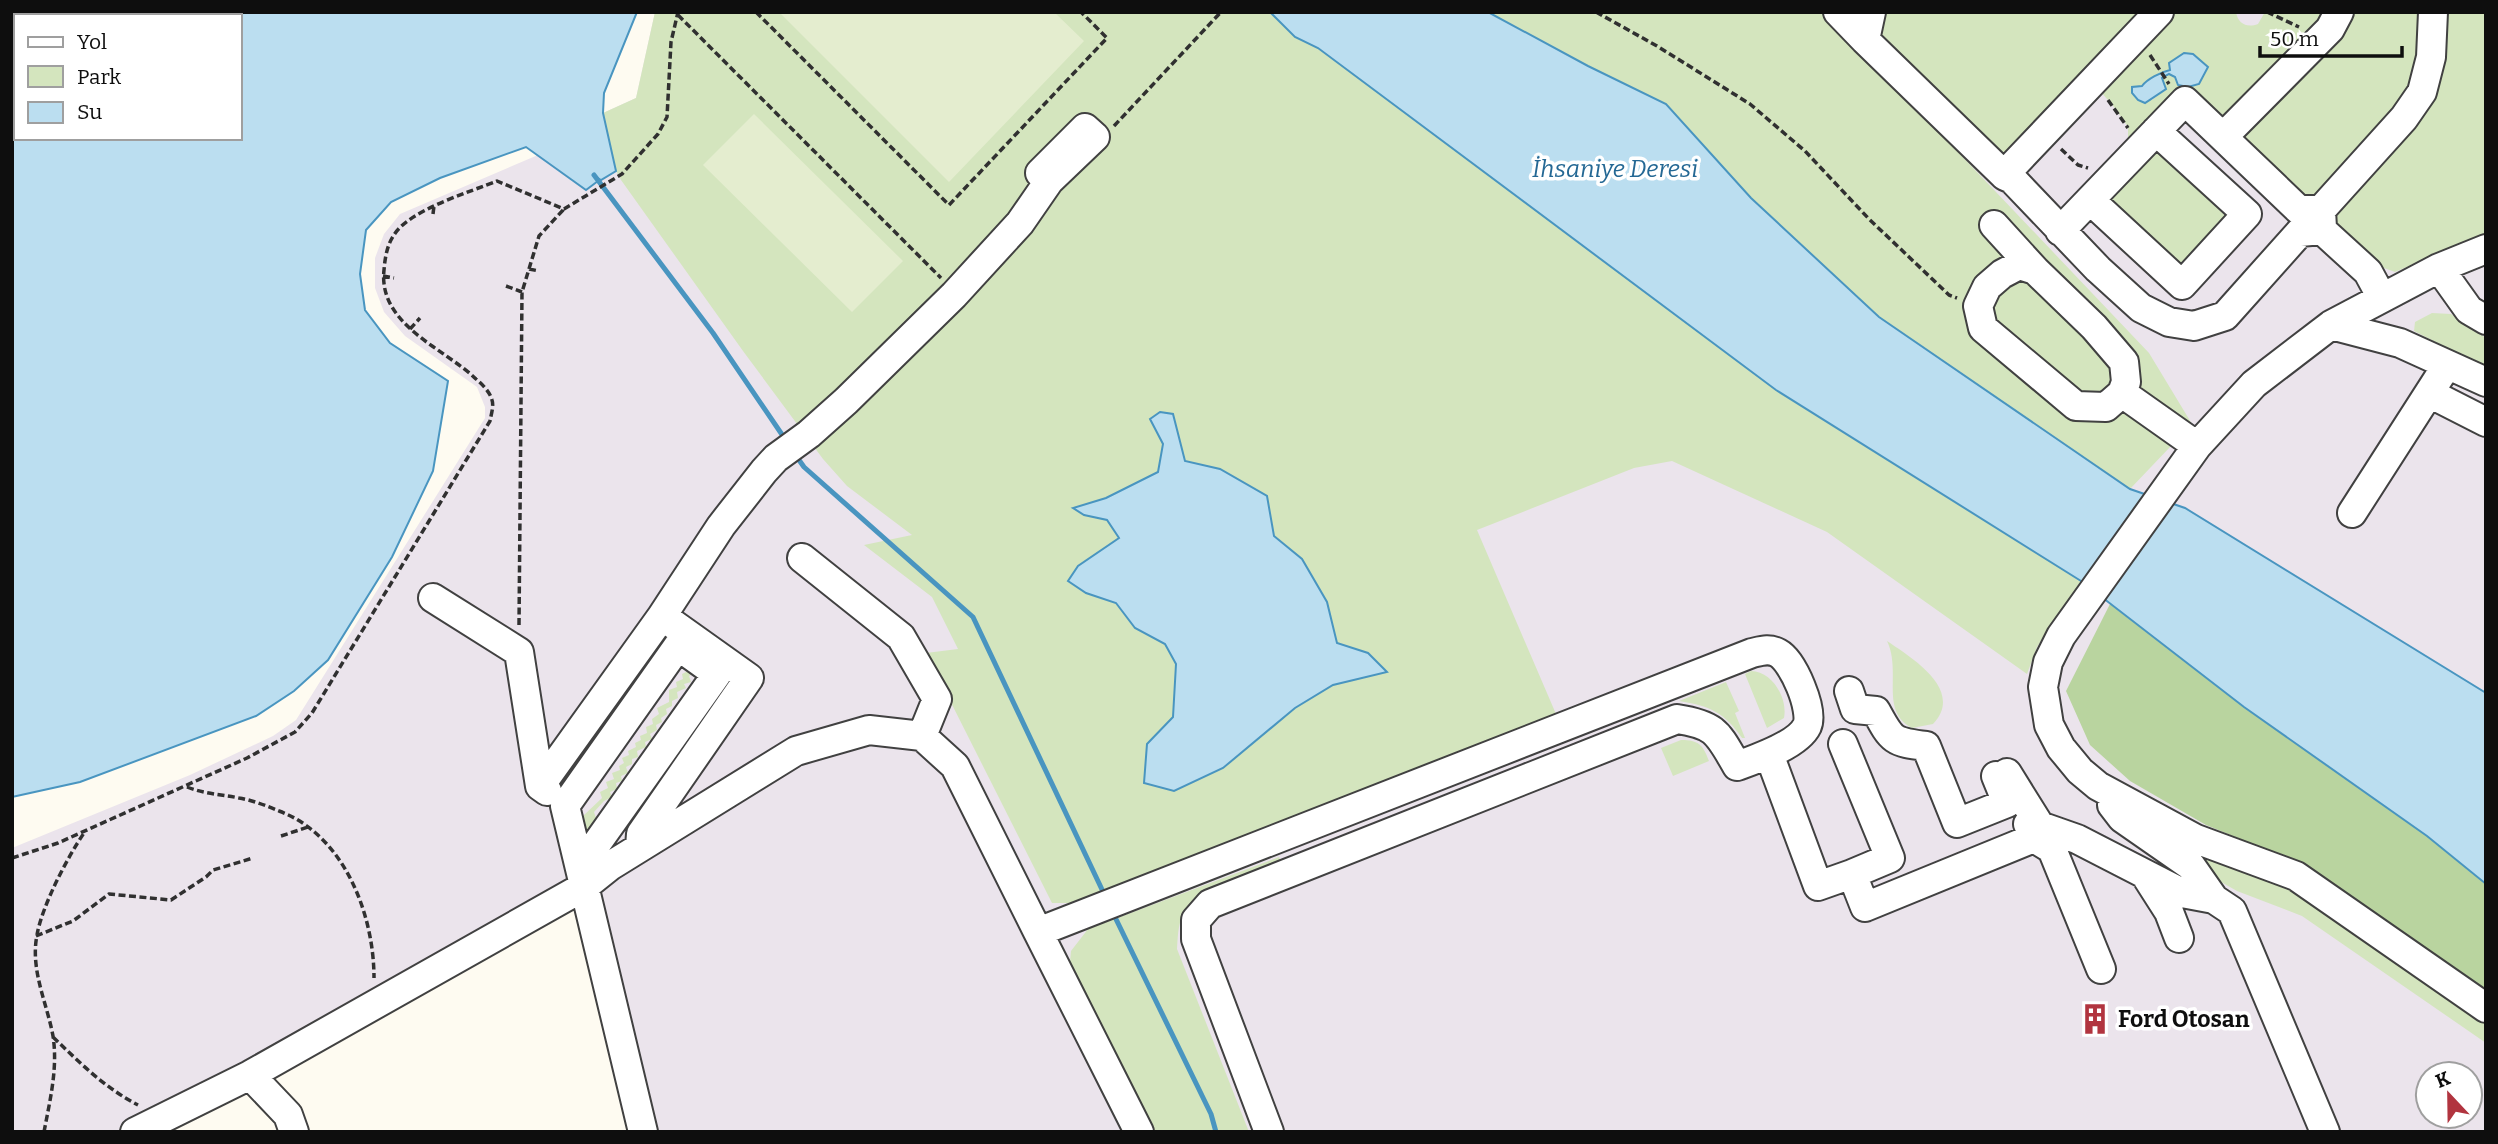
<svg xmlns="http://www.w3.org/2000/svg" width="2498" height="1144" font-family="Bitter,serif">
  <style>
    .industrial { fill: #ebe4ec; fill-rule: evenodd }
    .green { fill: #d4e5be; fill-rule: evenodd }
    .forest { fill: #b9d49f }
    .pitch { fill: #e4edcf }
    .water { fill: #bbdef0; stroke: #4995c0; stroke-width: 2; fill-rule: evenodd }
    .lines { fill: none; stroke-linecap: round; stroke-linejoin: round }
    .stream { stroke: #4995c0; stroke-width: 5 }
    .minor-casing { stroke: #414141; stroke-width: 32 }
    .path { stroke: #303030; stroke-width: 3.5; stroke-dasharray: 7 3.5; stroke-linecap: butt }
    .minor { stroke: #fff; stroke-width: 28 }
    .labels { text-anchor: middle; stroke-width: 7; stroke-linejoin: round; paint-order: stroke }
    .poi-label { font-size: 23px; font-weight: bold; fill: #0e0e0e; stroke: #fff; text-anchor: start }
    .water-label { font-size: 24px; font-style: italic; fill: #246894; stroke: #fff }
  </style>
  <rect width="100%" height="100%" fill="#fefbf1"/>
  <path class="industrial" d="M 655,12 L 1270,12 L 1295,37 L 1407,12 L 2486,12 L 2486,1132 L 643,1132 L 585,886 L 128,1132 L 12,1132 L 12,848 L 190,775 L 273,736 L 296,720 L 485,418 L 485,407 L 477,387 L 405,336 L 384,312 L 375,288 L 375,258 L 384,234 L 400,214 L 538,155 L 586,190 L 616,171 L 603,113 L 636,98 ZM 2428,1074 L 2470,1074 L 2470,1116 L 2428,1116 Z"/>
  <path class="green" d="M 655,12 L 1270,12 L 1295,37 L 1318,48 L 1776,390 L 2081,581 L 2037,647 L 2027,674 L 1827,532 L 1672,461 L 1634,468 L 1477,530 L 1556,714 L 1075,903 L 1052,903 L 926,653 L 958,649 L 932,597 L 864,545 L 912,535 L 847,486 L 823,459 L 743,351 L 621,180 L 616,171 L 603,113 L 636,98 Z
    M 1488,12 L 1825,12 L 2149,353 L 2192,424 L 2130,489 L 1879,317 L 1751,198 L 1666,104 L 1588,66 Z
    M 1828,12 L 2148,12 L 2006,168 Z
    M 2159,12 L 2236,12 C 2238,24 2247,28 2258,24 L 2265,12 L 2486,12 L 2486,233 L 2395,272 L 2384,268 L 2374,273 L 2185,101 L 2156,131 L 2247,214 L 2182,285 L 2090,200 L 2128,144 L 2128,127 L 2114,107 L 2093,83 ZM 2170,70 L 2188,87 L 2169,74 L 2162,78 L 2166,89 L 2152,100 L 2133,87 L 2142,86 C 2147,79 2162,72 2170,70 Z
    M 2432,313 L 2451,314 L 2486,338 L 2486,368 L 2414,331 L 2415,322 Z
    M 1887,641 C 1912,658 1965,690 1933,724 L 1912,728 C 1879,711 1902,672 1887,641 Z
    M 688,666 L 694,673 L 689,676 L 691,682 L 684,684 L 686,688 L 677,692 L 678,698 L 672,701 L 672,706 L 666,709 L 667,714 L 661,718 L 662,722 L 656,725 L 657,730 L 650,734 L 652,739 L 645,742 L 646,747 L 637,751 L 638,757 L 632,759 L 632,764 L 626,767 L 628,773 L 621,776 L 622,781 L 616,783 L 617,789 L 610,792 L 612,797 L 604,801 L 594,812 L 599,827 L 589,834 L 583,829 L 583,816 L 602,798 L 600,792 L 608,788 L 606,782 L 614,779 L 612,773 L 620,770 L 619,766 L 624,763 L 622,758 L 629,755 L 628,751 L 636,747 L 635,743 L 641,740 L 640,736 L 647,733 L 646,727 L 653,724 L 652,719 L 659,714 L 657,708 L 669,702 L 669,690 L 677,687 L 676,682 L 683,679 L 682,674 L 688,671 Z
    M 1751,671 C 1772,671 1788,698 1784,718 L 1767,728 L 1745,674 Z
    M 1726,682 L 1739,711 L 1735,713 L 1745,738 L 1742,738 C 1724,712 1710,706 1679,701 Z
    M 1681,740 C 1699,740 1703,745 1709,761 L 1673,776 L 1661,748 Z
    M 2189,847 L 2293,888 L 2486,1021 L 2486,1043 L 2302,916 L 2237,891 L 2214,878 Z
    M 1279,857 L 1281,862 C 1258,871 1201,888 1187,907 C 1178,920 1178,934 1177,949 L 1249,1132 L 1151,1132 L 1070,962 L 1071,951 L 1088,929 Z"/>
  <path class="forest" d="M 2110,604 L 2244,707 L 2427,836 L 2486,884 L 2486,992 L 2299,863 L 2206,825 L 2130,781 L 2090,745 L 2066,691 Z"/>
  <path class="pitch" d="M 779,12 L 1054,12 L 1084,41 L 949,182 Z
    M 754,114 L 903,261 L 852,312 L 703,165 Z"/>
  <path class="water" d="M 12,12 L 637,12 L 604,93 L 603,113 L 616,171 L 601,180 L 596,177 L 598,181 L 586,190 L 526,147 L 440,178 L 391,202 L 366,230 L 360,274 L 365,310 L 390,343 L 448,381 L 433,471 L 392,557 L 328,660 L 294,691 L 256,716 L 80,782 L 12,797 ZM 16,16 L 240,16 L 240,138 L 16,138 Z
    M 1270,12 L 1488,12 L 1588,66 L 1666,104 L 1751,198 L 1879,317 L 2130,489 L 2185,508 L 2486,693 L 2486,884 L 2427,836 L 2244,707 L 2081,581 L 1776,390 L 1318,48 L 1295,37 Z
    M 2184,53 L 2193,54 L 2208,67 L 2199,84 L 2188,87 L 2178,85 L 2175,77 L 2169,74 L 2162,78 L 2166,89 L 2145,103 L 2138,100 L 2132,93 L 2132,87 L 2142,86 C 2147,79 2161,72 2170,70 L 2169,63 Z
    M 1160,412 L 1173,414 L 1185,461 L 1220,469 L 1267,496 L 1274,536 L 1302,559 L 1327,602 L 1337,643 L 1368,653 L 1387,672 L 1333,685 L 1295,708 L 1223,768 L 1174,791 L 1144,783 L 1147,744 L 1173,717 L 1176,664 L 1165,644 L 1135,628 L 1116,603 L 1086,593 L 1068,581 L 1078,566 L 1119,538 L 1107,520 L 1084,515 L 1073,508 L 1106,498 L 1158,472 L 1163,444 L 1150,419 Z"/>
  <g class="lines">
    <path class="stream" d="M 594,175 L 713,333 L 785,439
      M 794,453 L 804,467 L 973,617 L 1106,898
      M 1113,913 L 1211,1114 L 1216,1132"/>
    <defs>
      <path id="minor" d="M 1838,12 L 1865,40 L 1871,12
        M 1865,40 L 2005,176 L 2012,179 L 2098,269 L 2141,308 L 2169,322 L 2194,326 L 2225,316 L 2300,232 L 2322,230 L 2368,272 L 2382,298
        M 2223,137 L 2330,29 L 2339,12
        M 2004,175 L 2159,12
        M 2090,200 L 2182,285 L 2247,214 L 2156,131
        M 1994,225 L 2035,270
        M 2322,228 L 2321,210 L 2404,118 L 2422,92 L 2431,57 L 2433,12
        M 2060,231 L 2185,101 L 2299,210 L 2321,210
        M 2486,249 L 2439,268 L 2331,325 L 2254,384 L 2197,446 L 2061,636 L 2048,662 L 2043,687 L 2049,725 L 2061,748 L 2080,771 L 2098,786 L 2196,839 L 2296,876 L 2486,1008
        M 2439,268 L 2469,310 L 2486,320
        M 2331,325 L 2400,343 L 2486,382
        M 2122,393 L 2126,382 L 2124,362 L 2094,327 L 2035,270 L 2019,265 L 2002,274 L 1987,287 L 1978,306 L 1983,328 L 2076,406 L 2106,407 L 2122,393 L 2197,446
        M 2429,393 L 2486,422
        M 2352,513 L 2447,365
        M 802,558 L 901,637 L 937,699 L 922,736
        M 433,598 L 519,652 L 540,786 L 547,791
        M 662,616 L 721,526 L 764,471 L 776,458 L 809,434 L 846,401 L 954,295 L 1020,223 L 1049,181 L 1095,137 L 1085,128 L 1040,173 L 1049,181
        M 1849,691 L 1855,709 L 1876,711 C 1892,741 1893,742 1926,746 L 1957,823 L 2007,803 L 1996,776
        M 1843,744 L 1890,858 L 1852,874 L 1865,907 L 2034,838
        M 1769,754 L 1818,886 L 1852,874
        M 2007,773 L 2040,826 L 2077,839 L 2182,893 L 2214,899
        M 540,786 L 662,616 L 749,678 L 641,834 L 640,847
        M 2112,805 L 2122,818 L 2191,866 L 2214,899 L 2232,911 L 2325,1132
        M 2028,824 L 2034,838 L 2052,849 L 2101,969
        M 580,867 L 717,674 L 678,646 L 565,806 L 643,1132
        M 2146,876 L 2169,912 L 2179,938
        M 250,1075 L 288,1115 L 294,1132
        M 135,1132 L 250,1075 L 585,886 L 610,866 L 796,751 L 869,730 L 922,736 L 955,766 L 1038,932
        M 1139,1132 L 1038,932 L 1752,653 C 1761,651 1769,648 1778,653 C 1793,661 1814,710 1807,726 C 1798,745 1756,759 1737,766 C 1718,734 1717,725 1677,719 L 1210,904 L 1196,920 L 1196,939 L 1269,1132"/>
    </defs>
    <use href="#minor" class="minor-casing"/>
    <path class="path" d="M 756,12 L 949,205 L 1107,38 L 1081,12
      M 1596,12 L 1657,46 L 1750,104 L 1805,151 L 1869,219 L 1949,295 L 1957,298
      M 2267,12 L 2299,27
      M 678,15 L 941,278
      M 2150,55 L 2169,84
      M 2108,100 L 2128,128
      M 1114,126 L 1221,12
      M 2061,149 L 2078,165 L 2088,168
      M 433,214 L 434,206
      M 529,269 L 539,271
      M 383,276 L 394,278
      M 506,286 L 522,292
      M 410,329 L 420,318
      M 519,625 L 522,292 L 539,236 L 564,209
      M 187,787 C 204,794 220,794 239,798 C 252,800 267,806 279,811 C 344,835 374,914 374,978
      M 281,836 L 308,827
      M 12,858 L 58,843 L 247,758 L 295,732 L 312,713 L 490,421 C 491,415 494,406 492,400 C 490,392 482,384 476,379 C 444,348 378,325 384,270 C 385,258 387,245 394,235 C 409,210 470,192 497,181 L 564,209 L 622,174 L 658,134 L 667,117 L 671,42 L 678,12
      M 36,936 L 73,921 L 109,894 L 171,900 L 206,877 L 213,870 L 253,858
      M 53,1037 C 80,1063 105,1088 138,1105
      M 44,1132 C 50,1100 58,1068 53,1036 C 47,1003 30,970 37,935 C 42,906 67,858 84,833"/>
    <use href="#minor" class="minor"/>
  </g>
  <defs>
    <symbol id="building-bare" viewBox="-9 -9 18 18"><path d="M-4-6H4V6H1V3H-1V6H-4ZM-2.5-4.3h1.7v1.8h-1.7ZM.8-4.3h1.7v1.8H.8ZM-2.5-1h1.7V.8h-1.7ZM.8-1h1.7V.8H.8Z" fill="#b1343f" stroke="#fff" stroke-width="2.5" paint-order="stroke"/></symbol>
  </defs>
  <g fill-rule="evenodd">
    <use href="#building-bare" x="2073" y="997" width="44" height="44"/>
  </g>
  <g class="labels">
    <g class="poi-label">
      <text x="2118" y="1027">Ford Otosan</text>
    </g>
    <g class="water-label">
      <text x="1615" y="177">İhsaniye Deresi</text>
    </g>
  </g>
  <rect width="2498" height="1144" fill="none" stroke="#0e0e0e" stroke-width="28"/>
  <rect x="14" y="14" width="228" height="126" fill="#ffffff" stroke="#9f9f9f" stroke-width="2"/>
  <rect x="28" y="37" width="35" height="10" fill="#ffffff" stroke="#9f9f9f" stroke-width="2"/>
  <text x="77" y="49" font-size="21" fill="#0e0e0e">Yol</text>
  <rect x="28" y="66" width="35" height="21" fill="#d4e5be" stroke="#9f9f9f" stroke-width="2"/>
  <text x="77" y="84" font-size="21" fill="#0e0e0e">Park</text>
  <rect x="28" y="102" width="35" height="21" fill="#bbdef0" stroke="#9f9f9f" stroke-width="2"/>
  <text x="77" y="119" font-size="21" fill="#0e0e0e">Su</text>
  <g transform="translate(2449 1095) rotate(338)"><circle r="33" fill="#ffffff" stroke="#9f9f9f" stroke-width="2"/>
  <path d="M0-5L12 26L0 18L-12 26Z" fill="#b1343f"/>
  <text y="-10" font-size="19" font-weight="bold" text-anchor="middle" fill="#0e0e0e">K</text>
  </g>
  <path d="M2260 46v10h142v-10" fill="none" stroke="#0e0e0e" stroke-width="3.5"/>
  <text x="2270" y="46" font-size="21" fill="#0e0e0e" stroke="#ffffff" stroke-width="5" paint-order="stroke">50 m</text>
</svg>
